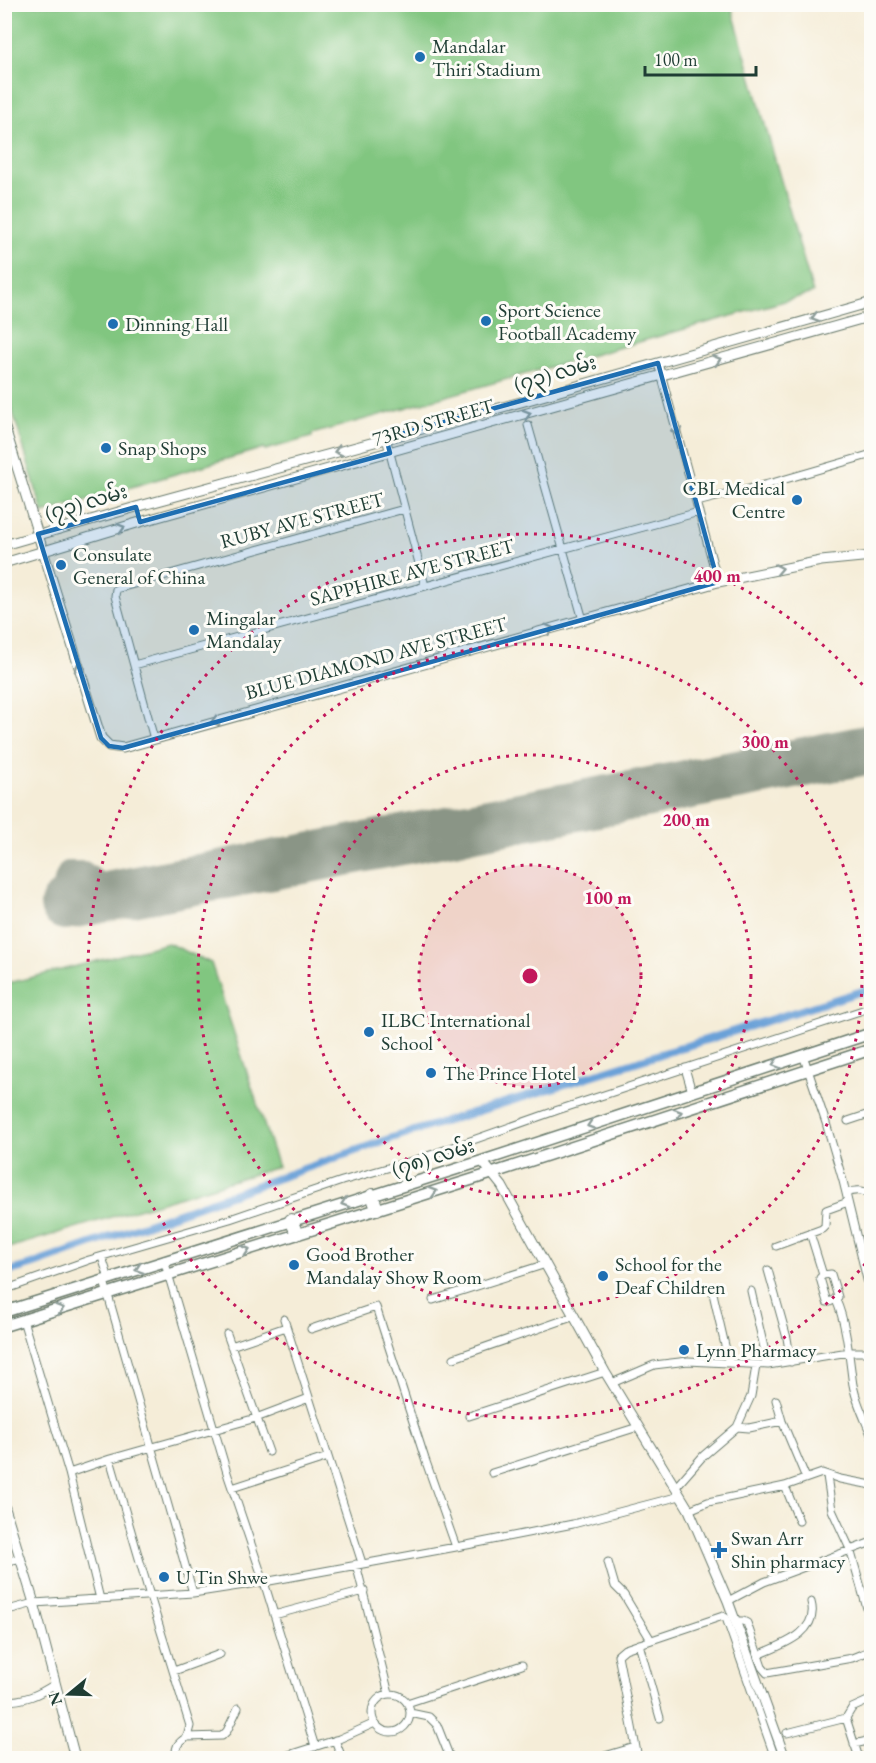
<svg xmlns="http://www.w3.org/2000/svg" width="876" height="1763" font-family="'EB Garamond','Noto Sans Myanmar',serif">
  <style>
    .green { fill: #81c680; stroke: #50825a; stroke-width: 1.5 }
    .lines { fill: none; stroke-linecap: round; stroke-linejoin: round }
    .canal { stroke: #6aa1d8; stroke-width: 8 }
    .taxiway { stroke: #8a9586; stroke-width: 20 }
    .runway { stroke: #8a9586; stroke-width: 50 }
    .street-casing { stroke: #6a7b6d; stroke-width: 9 }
    .secondary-casing { stroke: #6a7b6d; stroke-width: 11 }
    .primary-casing { stroke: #6a7b6d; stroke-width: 13 }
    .highway-casing { stroke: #6a7b6d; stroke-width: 14 }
    .street { stroke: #fff; stroke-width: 7 }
    .secondary { stroke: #fff; stroke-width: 9 }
    .primary { stroke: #fff; stroke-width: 10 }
    .highway { stroke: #fff; stroke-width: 12 }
    .oneway { stroke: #8f9e9a }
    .marked { fill: #1f6fb2; fill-opacity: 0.2; stroke: #1f6fb2; stroke-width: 4.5; stroke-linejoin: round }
    .ring { fill: none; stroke: #c2185b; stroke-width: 3; stroke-dasharray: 3 6 }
    .poi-dot { fill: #1f6fb2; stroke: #fdfcf7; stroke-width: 2 }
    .labels { text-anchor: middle; stroke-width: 6; stroke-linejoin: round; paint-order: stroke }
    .poi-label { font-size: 20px; fill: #1f3d34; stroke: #fdfcf7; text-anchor: start }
    .street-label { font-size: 20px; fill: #1f3d34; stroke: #fdfcf7 }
    .centre { fill: #c2185b; stroke: #fdfcf7; stroke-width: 3 }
    .ring-label { font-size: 18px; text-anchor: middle; font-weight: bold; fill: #c2185b; stroke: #fdfcf7; stroke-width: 6; stroke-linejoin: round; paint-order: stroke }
  </style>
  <rect width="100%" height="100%" fill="#fdfcf7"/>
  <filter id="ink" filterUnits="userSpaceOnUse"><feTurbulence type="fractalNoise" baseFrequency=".0167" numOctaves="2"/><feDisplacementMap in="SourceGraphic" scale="12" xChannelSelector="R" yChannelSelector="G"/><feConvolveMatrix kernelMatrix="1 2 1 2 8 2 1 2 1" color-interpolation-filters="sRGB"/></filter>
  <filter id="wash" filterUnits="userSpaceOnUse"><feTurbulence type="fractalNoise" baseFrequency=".008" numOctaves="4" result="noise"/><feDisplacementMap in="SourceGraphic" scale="24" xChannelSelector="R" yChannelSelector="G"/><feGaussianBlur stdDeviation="1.35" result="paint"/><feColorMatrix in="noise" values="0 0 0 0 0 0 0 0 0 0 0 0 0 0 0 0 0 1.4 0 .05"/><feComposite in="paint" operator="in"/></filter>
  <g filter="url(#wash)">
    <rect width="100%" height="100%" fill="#f5edd8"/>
    <path class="green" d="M 4,5 L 731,5 L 813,293 L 312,434 L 312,437 L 265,450 L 264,448 L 43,513 L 5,386 Z
      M 168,943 L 211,963 L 278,1167 L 5,1249 L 5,984 Z"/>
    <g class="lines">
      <path class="canal" d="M 4,1273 L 31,1265 L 392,1138 L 872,988"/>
      <path class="taxiway" d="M 65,905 C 63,891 61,883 68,871 L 84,871 L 116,895"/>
      <path class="runway" d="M 65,905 L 872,749"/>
    </g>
  </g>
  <g filter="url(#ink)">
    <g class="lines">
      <defs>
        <path id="street" d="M 658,363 L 718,582
          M 528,425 L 583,620
          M 386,438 L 425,586
          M 697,502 L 772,483 L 872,454
          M 134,665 L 699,512
          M 154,739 L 115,596 L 116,589 L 404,509
          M 803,1055 L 826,1123 L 843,1181 L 872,1300
          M 685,1068 L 692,1092
          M 848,1121 L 872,1113
          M 846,1193 C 855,1190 863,1189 872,1196
          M 810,1233 L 823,1275 L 820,1278 L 827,1302 L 830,1302 L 838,1297 L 831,1274 L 823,1275
          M 776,1246 L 822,1229 L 825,1226 L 826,1210 L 848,1202
          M 102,1257 L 109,1279
          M 164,1260 L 228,1476 L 264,1582 L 315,1747
          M 768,1270 L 787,1338 L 791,1362
          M 104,1281 L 193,1593
          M 712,1289 L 729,1363
          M 4,1290 L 89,1260 L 230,1219 L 342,1181 L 422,1158 L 558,1110 L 872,1007
          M 751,1291 L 768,1365
          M 433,1300 L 546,1264
          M 836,1300 C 846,1322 849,1355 852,1378 C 854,1398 865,1419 872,1437
          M 284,1319 L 362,1563
          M 23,1320 L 69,1473 L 100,1599
          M 311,1329 L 376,1307 L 425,1459 L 456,1547
          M 227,1334 L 269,1452
          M 231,1346 L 286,1327
          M 454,1358 L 575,1316
          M 612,1383 L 654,1365 L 688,1361 L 768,1365 L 849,1352 L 872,1352
          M 776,1400 L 782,1421 L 806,1478
          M 469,1416 L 605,1372
          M 737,1427 L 749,1428 L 782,1421
          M 110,1459 L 150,1596 L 190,1726 L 187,1737 C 177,1743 175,1747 176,1758
          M 69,1473 L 110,1459 L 256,1418 L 309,1398
          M 492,1473 L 638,1427
          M 827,1476 L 832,1510 L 850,1549 L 872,1626
          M 785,1486 L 799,1521
          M 232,1488 L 328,1457
          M 675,1488 L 703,1456 L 737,1427 L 751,1396 L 756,1366
          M 689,1510 L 708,1502 L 785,1486 L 822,1473 L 840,1479 L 872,1485
          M 4,1562 L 21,1558
          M 608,1562 L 615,1586 L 624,1595 L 651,1640
          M 356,1564 L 389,1694
          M 728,1601 L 764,1582 L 872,1542
          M 4,1611 L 34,1603 L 193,1593 L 264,1582 L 467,1545 L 573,1524 L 680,1496
          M 274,1615 L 364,1591
          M 735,1621 L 743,1621 L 747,1623 L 762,1667 L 767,1673 L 852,1658 L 872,1650
          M 639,1644 L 660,1718
          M 758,1655 C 781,1645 820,1633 811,1602
          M 174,1671 L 220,1654
          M372 1713a19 19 0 1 1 38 0a19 19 0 1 1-38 0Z
          M 4,1701 C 25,1701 38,1695 55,1684
          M 407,1703 L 522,1665
          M 410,1713 L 429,1717 L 437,1725 L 450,1758
          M 787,1733 L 846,1718
          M 187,1737 L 222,1736 L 227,1731 L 238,1708
          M 335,1740 L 342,1758
          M 854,1744 L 872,1740
          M 279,1758 L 339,1739 L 375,1723
          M 598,1758 L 635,1747
          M 638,1758 L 618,1655 L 625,1649 L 723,1616 L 726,1618 L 775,1758
          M 859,1758 L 846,1718 L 852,1708 L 872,1699"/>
        <path id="secondary" d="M 4,425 L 101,738 L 109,746 L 123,748 L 718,582 L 821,561 L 872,556
          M 4,545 L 136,507 L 521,402 L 872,302
          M 4,563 L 140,522 L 872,316
          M 482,1161 L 502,1186 L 605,1372 L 689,1510 L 728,1601 L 785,1758
          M 4,1505 L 34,1603 L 75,1758"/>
        <path id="primary" d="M 4,1312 L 482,1161 L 872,1033
          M 4,1326 L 493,1173 L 872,1049"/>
        <path id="highway" d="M 372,1195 L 377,1209
          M 291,1220 L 297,1234"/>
      </defs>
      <use href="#street" class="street-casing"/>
      <use href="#secondary" class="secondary-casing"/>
      <use href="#primary" class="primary-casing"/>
      <use href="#highway" class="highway-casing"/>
      <use href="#street" class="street"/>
      <use href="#secondary" class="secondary"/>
      <use href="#primary" class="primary"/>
      <use href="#highway" class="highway"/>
    </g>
    <defs><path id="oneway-chevron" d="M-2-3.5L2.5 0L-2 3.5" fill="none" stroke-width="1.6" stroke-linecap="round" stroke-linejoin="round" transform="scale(1.5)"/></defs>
    <g class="oneway">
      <use href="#oneway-chevron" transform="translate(815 318) rotate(164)"/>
      <use href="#oneway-chevron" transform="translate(717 360) rotate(-16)"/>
      <use href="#oneway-chevron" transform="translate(527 414) rotate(-16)"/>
      <use href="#oneway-chevron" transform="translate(677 432) rotate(74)"/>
      <use href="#oneway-chevron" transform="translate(338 451) rotate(165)"/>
      <use href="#oneway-chevron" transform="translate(121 528) rotate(-16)"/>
      <use href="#oneway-chevron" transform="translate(779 569) rotate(-11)"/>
      <use href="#oneway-chevron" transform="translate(550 629) rotate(-15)"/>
      <use href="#oneway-chevron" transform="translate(79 667) rotate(-107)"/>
      <use href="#oneway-chevron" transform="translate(215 721) rotate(164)"/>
      <use href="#oneway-chevron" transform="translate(776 1064) rotate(162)"/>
      <use href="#oneway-chevron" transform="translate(678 1113) rotate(-18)"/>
      <use href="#oneway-chevron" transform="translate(591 1125) rotate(162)"/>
      <use href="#oneway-chevron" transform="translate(433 1192) rotate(-17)"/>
      <use href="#oneway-chevron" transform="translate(345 1203) rotate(162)"/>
      <use href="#oneway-chevron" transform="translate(246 1250) rotate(-18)"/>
      <use href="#oneway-chevron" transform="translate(139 1269) rotate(161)"/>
      <use href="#oneway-chevron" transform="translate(60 1309) rotate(-17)"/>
    </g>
  </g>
  <path class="marked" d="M 658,363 L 718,582 L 123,748 L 109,746 L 101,738 L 38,534 L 136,507 L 140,522 L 390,453 L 386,438 Z"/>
  <circle cx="530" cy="976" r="111" fill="#c2185b" fill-opacity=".12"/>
  <g class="ring">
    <circle cx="530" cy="976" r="111"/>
    <circle cx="530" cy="976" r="221"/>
    <circle cx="530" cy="976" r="332"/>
    <path d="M871 1257A442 442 0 1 1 871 695"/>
  </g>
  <g class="poi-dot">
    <circle cx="420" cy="57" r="6"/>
    <circle cx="486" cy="321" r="6"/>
    <circle cx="113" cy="324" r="6"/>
    <circle cx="106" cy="448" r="6"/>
    <circle cx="797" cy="500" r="6"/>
    <circle cx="61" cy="565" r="6"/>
    <circle cx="194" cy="630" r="6"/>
    <circle cx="369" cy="1032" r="6"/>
    <circle cx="431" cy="1073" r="6"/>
    <circle cx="294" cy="1265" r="6"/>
    <circle cx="603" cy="1276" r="6"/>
    <circle cx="684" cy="1350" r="6"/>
    <path d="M716 1541h6v6h6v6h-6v6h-6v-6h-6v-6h6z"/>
    <circle cx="164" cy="1577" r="6"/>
  </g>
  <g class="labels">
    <g class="poi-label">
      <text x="432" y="53">Mandalar<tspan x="432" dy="23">Thiri Stadium</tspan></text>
      <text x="498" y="317">Sport Science<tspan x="498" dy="23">Football Academy</tspan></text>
      <text x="125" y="331">Dinning Hall</text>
      <text x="118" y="455">Snap Shops</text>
      <text x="785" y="495" text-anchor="end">CBL Medical<tspan x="785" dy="23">Centre</tspan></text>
      <text x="73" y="561">Consulate<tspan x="73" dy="23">General of China</tspan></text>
      <text x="206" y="625">Mingalar<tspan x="206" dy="23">Mandalay</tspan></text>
      <text x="381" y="1027">ILBC International<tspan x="381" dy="23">School</tspan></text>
      <text x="443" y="1080">The Prince Hotel</text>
      <text x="306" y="1261">Good Brother<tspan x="306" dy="23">Mandalay Show Room</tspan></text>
      <text x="615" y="1271">School for the<tspan x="615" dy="23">Deaf Children</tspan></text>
      <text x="696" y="1357">Lynn Pharmacy</text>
      <text x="731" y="1545">Swan Arr<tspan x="731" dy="23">Shin pharmacy</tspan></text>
      <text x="176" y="1584">U Tin Shwe</text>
    </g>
    <g class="street-label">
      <text transform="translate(555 373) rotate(-16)" y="7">(၇၃) လမ်း</text>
      <text transform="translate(433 422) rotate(-16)" y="7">73RD STREET</text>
      <text transform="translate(86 502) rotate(-16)" y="7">(၇၃) လမ်း</text>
      <text transform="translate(302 520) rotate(-15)" y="7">RUBY AVE STREET</text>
      <text transform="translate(412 572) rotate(-15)" y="7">SAPPHIRE AVE STREET</text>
      <text transform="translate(376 658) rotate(-15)" y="7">BLUE DIAMOND AVE STREET</text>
      <text transform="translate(433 1157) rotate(-17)" y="7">(၇၈) လမ်း</text>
    </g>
  </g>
  <circle cx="530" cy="976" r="9" class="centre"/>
  <g class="ring-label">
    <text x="717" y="582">400 m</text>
    <text x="765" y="748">300 m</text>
    <text x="686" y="826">200 m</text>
    <text x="608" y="904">100 m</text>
  </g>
  <rect width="876" height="1763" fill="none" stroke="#fdfcf7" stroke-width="24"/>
  <g transform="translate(69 1694) rotate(251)" stroke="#fdfcf7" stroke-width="4.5" paint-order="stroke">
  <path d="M0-4.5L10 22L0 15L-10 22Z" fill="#1f3d34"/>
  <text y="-9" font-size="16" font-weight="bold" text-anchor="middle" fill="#1f3d34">N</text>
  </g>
  <path d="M645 66v9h111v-9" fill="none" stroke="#1f3d34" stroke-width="3"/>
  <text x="654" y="66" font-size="18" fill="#1f3d34" stroke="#fdfcf7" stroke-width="4.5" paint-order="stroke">100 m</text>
</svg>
